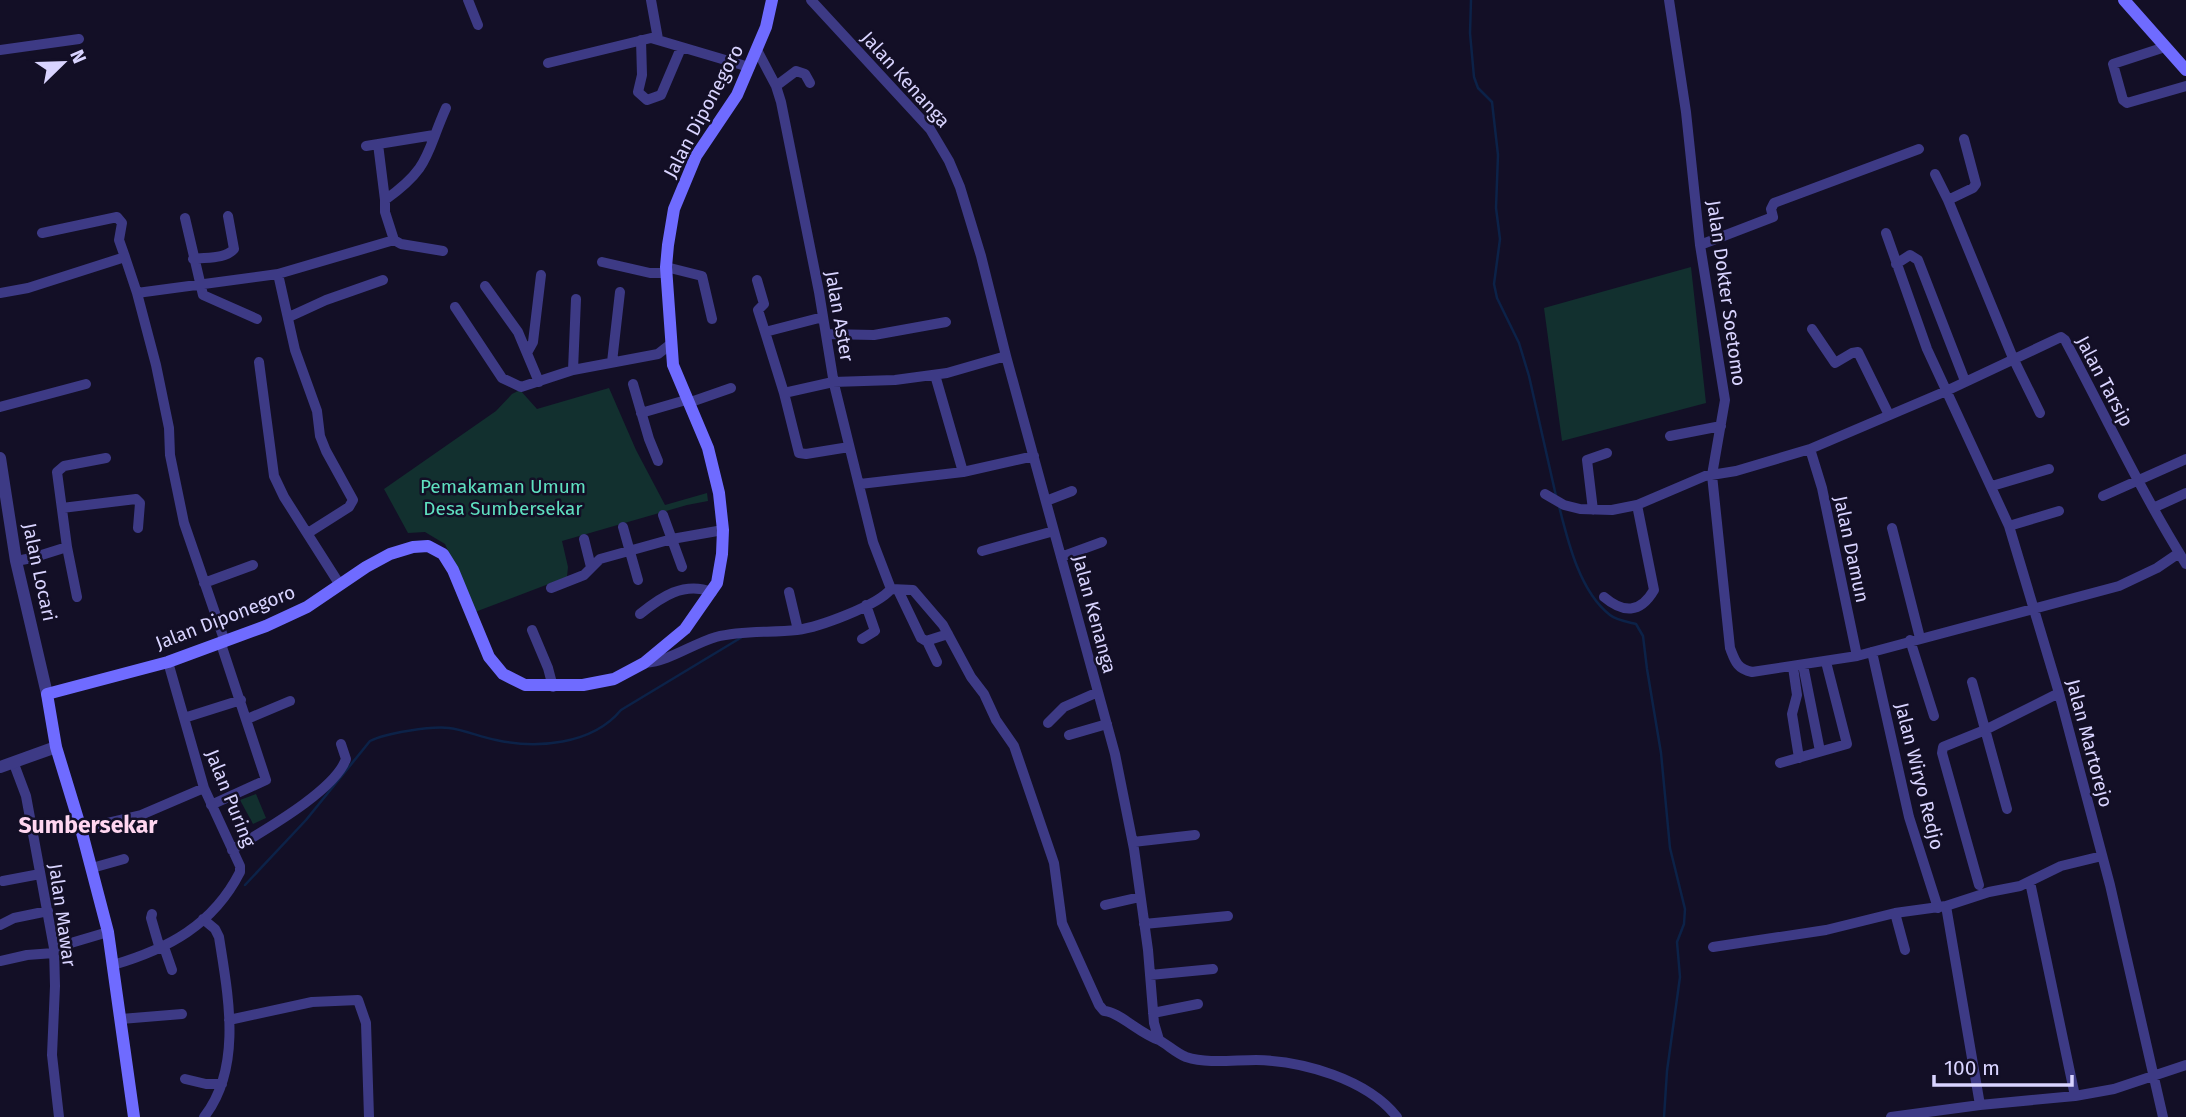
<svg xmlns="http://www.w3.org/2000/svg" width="2186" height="1117" font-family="'Fira Sans',sans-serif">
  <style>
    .green { fill: #12302f }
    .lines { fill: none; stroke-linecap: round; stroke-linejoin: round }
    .stream { stroke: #0c2248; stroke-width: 2.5 }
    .minor { stroke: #3d3a85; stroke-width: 10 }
    .tertiary { stroke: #3d3a85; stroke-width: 12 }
    .secondary { stroke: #6f6bff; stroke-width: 12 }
    .labels { text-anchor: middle; stroke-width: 5; stroke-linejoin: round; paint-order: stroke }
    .street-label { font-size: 19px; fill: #d9d4ff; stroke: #130f26 }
    .park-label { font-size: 19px; fill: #5fe0c0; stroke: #130f26 }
    .quarter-label { font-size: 23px; font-weight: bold; fill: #ffd6f0; stroke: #130f26 }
  </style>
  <rect width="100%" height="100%" fill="#130f26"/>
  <path class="green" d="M 1691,267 L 1706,403 L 1562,441 L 1544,308 Z
    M 609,388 L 636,450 L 665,505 L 707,493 L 708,501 L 687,505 L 562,541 L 568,567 L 567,577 L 475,612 L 445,544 L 425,532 L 408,533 L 384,489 L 496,411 L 512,394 L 520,390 L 537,409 Z
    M 256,794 L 266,818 L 253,824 L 240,800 Z"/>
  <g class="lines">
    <path class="stream" d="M 1471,0 L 1470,33 L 1474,77 L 1478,88 L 1492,102 L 1498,155 L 1496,208 L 1500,239 L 1494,284 L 1497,298 L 1519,343 L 1529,376 L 1556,496
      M 1559,506 C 1568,542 1580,592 1610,615 C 1616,620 1628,622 1636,624 L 1643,636 L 1647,669 L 1661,753 L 1670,848 L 1685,909 L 1684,924 L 1677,942 L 1680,977 L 1667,1071 L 1664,1117
      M 245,885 L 306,820 L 370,741 C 386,733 431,726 449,728 C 465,730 480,737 496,740 C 536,749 592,745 621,710 L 742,637"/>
    <path class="minor" d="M 468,0 L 478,25
      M 651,0 L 658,39
      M 811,0 L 930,129 L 949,161 L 960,187 L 981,256 L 1006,356 L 1115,754 L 1134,849 L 1148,950 L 1154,1023 L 1159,1040 C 1168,1045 1176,1053 1186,1057 C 1208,1064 1233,1060 1256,1060 C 1303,1061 1367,1079 1397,1117
      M 1669,0 L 1686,112 L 1700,245 L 1725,400 L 1712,475 L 1730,648 C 1735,661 1737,669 1752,672 L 1857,656 L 2119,586 L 2157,568 L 2179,553
      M 641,40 L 642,75 L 638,92 L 647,100 L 661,95 L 681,48
      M 2165,47 L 2113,64 L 2123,100 L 2127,103 L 2186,86
      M 0,50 L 79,39
      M 757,50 L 776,86 L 781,102 L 819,292 L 834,384 L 873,542 L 891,589
      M 548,63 L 651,38 L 749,67
      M 776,86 L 796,71 L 805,74 L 810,83
      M 1964,139 L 1976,184 L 1973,188 L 1948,200 L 2013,358 L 2040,413
      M 378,144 L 385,200 L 385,212 L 394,240
      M 366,146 L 434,135
      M 1935,174 L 1948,200
      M 385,200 C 431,167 425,155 446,108
      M 185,218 L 203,295 L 257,319
      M 42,233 L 117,217 L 122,223 L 119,240 L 125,257
      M 1886,233 L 1927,349 L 2009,526 L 2059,693 L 2110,885 L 2163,1117
      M 1700,245 L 1773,217 L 1771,209 L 1774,203 L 1919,149
      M 193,259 C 207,257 225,259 234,249 L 228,216
      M 602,262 L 650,273 L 666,273
      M 1896,264 L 1910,255 L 1918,260 L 1965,381
      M 666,267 L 702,276 L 712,319
      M 278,274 L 295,350 L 317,411 L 320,436 L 326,451 L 353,500 L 349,507 L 308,533
      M 757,280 L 764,304 L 758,310 L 765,332
      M 485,286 L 518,332 L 539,382
      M 0,293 L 28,288 L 125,257 L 137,293 L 156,365 L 169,428 L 170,455 L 184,523 L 225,642
      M 137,293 L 278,274 L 394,240 L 401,244 L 443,251
      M 455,307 L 502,378 L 521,387 L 573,370 L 658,354 L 672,343
      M 289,317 L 326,300 L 383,280
      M 823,317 L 765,332 L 784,393 L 833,382 L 895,380 L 947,373 L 1006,356
      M 1812,329 L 1835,363 L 1852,353 L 1858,352 L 1889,415
      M 826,334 L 874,335 L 946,322
      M 528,351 L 533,342 L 541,275
      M 259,362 L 274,476 L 284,497 L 340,585
      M 612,362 L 620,292
      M 573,370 L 576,299
      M 935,375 L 963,472
      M 633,384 L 649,439 L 658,461
      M 784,393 L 799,453 L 806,454 L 849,447
      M 688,403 L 731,388
      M 0,407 L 86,384
      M 641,413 L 686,400
      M 1670,436 L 1721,426
      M 1810,449 L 1822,488 L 1857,656
      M 860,484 L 963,472 L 1034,456
      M 1992,486 L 2049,469
      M 1545,494 L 1564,505 L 1580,509 L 1612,510 L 1637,505 L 1705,476 L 1736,471 L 1810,449 L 1944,392 L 2061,337 L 2065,340 C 2105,415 2141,492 2186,564
      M 2103,496 L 2186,459
      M 1046,501 L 1072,491
      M 62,508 L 136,499 L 140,503 L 138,528
      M 2153,508 L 2186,493
      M 1593,510 L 1587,460 L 1607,453
      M 663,515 L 682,567
      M 2009,526 L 2059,511
      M 623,527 L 638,580
      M 1892,528 L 1920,638
      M 584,539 L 591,567
      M 67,547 L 77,597
      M 982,551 L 1054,531
      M 1061,557 L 1102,542
      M 16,561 L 32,558 L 67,547 L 57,472 L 64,466 L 106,458
      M 204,583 L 253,565
      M 551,588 L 584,575 L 600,559 L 672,539 L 723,530
      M 891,589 L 913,590 L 943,625 L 971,677 L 984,694 L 996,720 L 1014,746 L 1054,863 L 1062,923 L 1099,1005 L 1104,1011 C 1118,1011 1140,1034 1159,1040
      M 898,590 L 921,638 L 926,641 L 948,634
      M 789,592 L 798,630
      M 1604,597 C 1623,613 1640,614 1654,590 L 1637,505
      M 640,614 C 661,597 684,581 712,592
      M 532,630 L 548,668 L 553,687
      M 862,639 L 875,631 L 866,605
      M 1910,640 L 1934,716
      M 927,641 L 937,662
      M 1872,652 L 1909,817 L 1938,908
      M 645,663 C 670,661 692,644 716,637 C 743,630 770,633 797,630 C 819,627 877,606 891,589
      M 1803,665 L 1820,751
      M 1793,667 L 1797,695 L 1792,714 L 1799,758
      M 1972,682 L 2007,809
      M 184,718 L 241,700
      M 247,719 L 290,701
      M 1048,723 L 1064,707 L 1098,692
      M 1069,735 L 1107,724
      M 1780,763 L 1847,744 L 1826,662
      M 14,764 L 26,796 L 54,948 L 55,986 L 52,1055 L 59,1117
      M 211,805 L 266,780 L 221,644
      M 81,829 L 141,815 L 204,788
      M 1133,842 L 1195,835
      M 232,850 C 261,832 335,791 346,759 L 341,744
      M 92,868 L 124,859
      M 3,881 L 40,874
      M 2030,882 L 2075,1096
      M 1979,885 L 1942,753 L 1943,747 L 1985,730 L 2059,693
      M 1105,905 L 1140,897
      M 1946,906 L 1980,1105
      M 1895,913 L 1905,950
      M 152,914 L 151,918 L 160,949
      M 203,919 L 215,929 L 219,937 C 228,995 243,1067 204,1117
      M 1144,924 L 1228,916
      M 0,925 L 14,918 L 48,911
      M 164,947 L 172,970
      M 1713,947 L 1826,930 L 1895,913 L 1946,906 L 1989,892 L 2020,886 L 2061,866 L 2102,856
      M 54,948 L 108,932
      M 0,961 L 27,955 L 54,953
      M 113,965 C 168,949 213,925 240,872 L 240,866 L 204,788 L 168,662
      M 1150,975 L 1213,969
      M 1153,1013 L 1198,1004
      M 121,1019 L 182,1014
      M 229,1020 L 312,1002 L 358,1000 L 366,1023 L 369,1117
      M 185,1079 L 206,1084 L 222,1084
      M 1891,1117 L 1980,1105 L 2075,1096 L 2114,1089 L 2186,1065"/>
    <path class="tertiary" d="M 0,458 L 16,561 L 47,694
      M 0,767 L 56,747"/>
    <path class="secondary" d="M 2124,0 L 2186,70
      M 134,1117 L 108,932 L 81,829 L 56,747 L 47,694 L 168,662 L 266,626 L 307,607 L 366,567 L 390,554 L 413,547 L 428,546 L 443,554 L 453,570 L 489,657 L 503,674 L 525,685 L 583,685 L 614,679 L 644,663 L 685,629 L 717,583 L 722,554 L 723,530 L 719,493 L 708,448 L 673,365 L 666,267 L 668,245 L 674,209 L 696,156 L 737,95 L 766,27 L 772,0"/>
  </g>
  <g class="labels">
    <g class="street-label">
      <text transform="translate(906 79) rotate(48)" y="7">Jalan Kenanga</text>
      <text transform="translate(703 111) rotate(-62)" y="7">Jalan Diponegoro</text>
      <text transform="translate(1727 293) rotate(82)" y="7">Jalan Dokter Soetomo</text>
      <text transform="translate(840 316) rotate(80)" y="7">Jalan Aster</text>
      <text transform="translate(2105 381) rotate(62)" y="7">Jalan Tarsip</text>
      <text transform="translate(1852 549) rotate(78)" y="7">Jalan Damun</text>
      <text transform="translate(40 572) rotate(78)" y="7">Jalan Locari</text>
      <text transform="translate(1095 614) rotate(75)" y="7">Jalan Kenanga</text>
      <text transform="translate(225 617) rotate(-21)" y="7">Jalan Diponegoro</text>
      <text transform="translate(2090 743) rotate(75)" y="7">Jalan Martorejo</text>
      <text transform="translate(1920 776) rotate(76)" y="7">Jalan Wiryo Redjo</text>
      <text transform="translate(231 798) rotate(68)" y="7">Jalan Puring</text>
      <text transform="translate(63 915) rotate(82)" y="7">Jalan Mawar</text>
    </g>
    <g class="park-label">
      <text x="503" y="493">Pemakaman Umum<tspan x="503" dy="22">Desa Sumbersekar</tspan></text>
    </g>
    <g class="quarter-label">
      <text x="88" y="833">Sumbersekar</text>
    </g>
  </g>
  <g transform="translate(63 63) rotate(67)" stroke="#130f26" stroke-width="5" paint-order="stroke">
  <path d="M0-5L12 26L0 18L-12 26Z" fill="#d9d4ff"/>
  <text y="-10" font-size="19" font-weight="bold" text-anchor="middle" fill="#d9d4ff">N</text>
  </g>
  <path d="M1934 1075v10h138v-10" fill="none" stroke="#d9d4ff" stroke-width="3.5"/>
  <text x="1944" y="1075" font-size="21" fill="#d9d4ff" stroke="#130f26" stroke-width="5" paint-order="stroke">100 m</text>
</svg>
